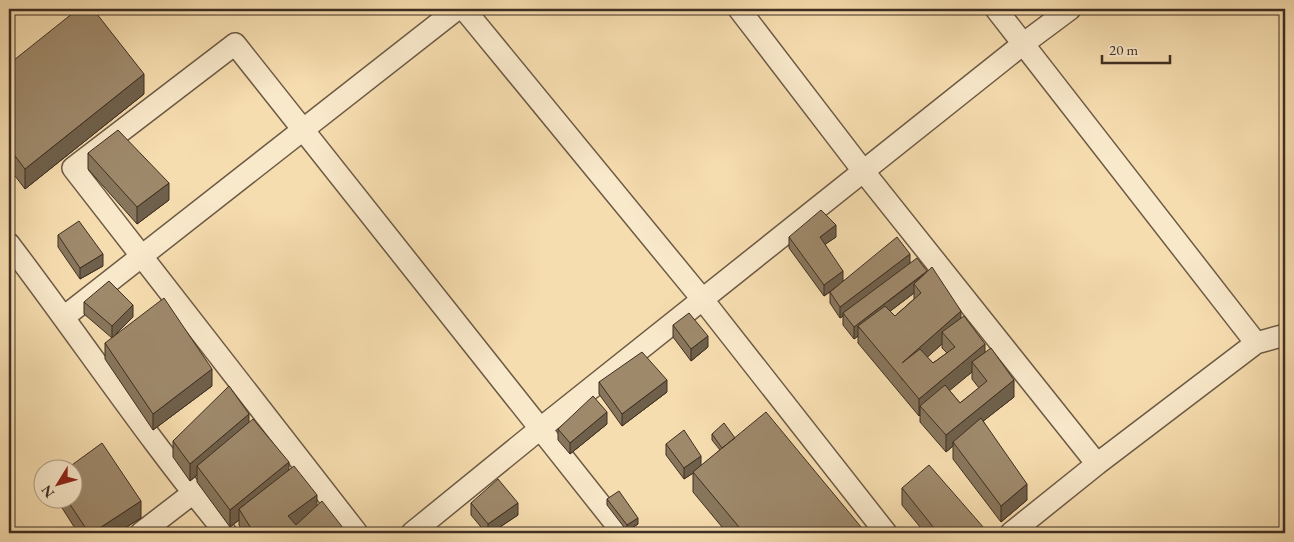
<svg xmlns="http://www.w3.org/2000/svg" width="1294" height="542" font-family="'EB Garamond',serif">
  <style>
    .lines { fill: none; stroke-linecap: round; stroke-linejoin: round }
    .minor-casing { stroke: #6d5a45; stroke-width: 24 }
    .minor { stroke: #f9e9cb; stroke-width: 21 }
    .wall { fill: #88765c; stroke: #3f2e22; fill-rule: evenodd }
    .shaded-wall { fill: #6f604b; stroke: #3f2e22 }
    .building { fill: #9e896b; stroke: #3f2e22 }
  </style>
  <rect width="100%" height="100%" fill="#f6ddaf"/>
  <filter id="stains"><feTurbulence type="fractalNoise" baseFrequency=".004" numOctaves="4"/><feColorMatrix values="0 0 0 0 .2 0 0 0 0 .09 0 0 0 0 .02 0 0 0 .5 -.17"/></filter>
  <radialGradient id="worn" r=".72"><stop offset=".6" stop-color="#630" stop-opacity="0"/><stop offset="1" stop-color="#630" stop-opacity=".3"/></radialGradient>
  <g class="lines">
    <defs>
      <path id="minor" d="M 464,9 L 703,300 L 886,533
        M 739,9 L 864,172 L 1097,464
        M 996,9 L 1256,343
        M 9,244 C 82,340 149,441 226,533
        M 64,317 L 457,9
        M 141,533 L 193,493
        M 357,533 L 73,168 L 235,44 L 623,533
        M 412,533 L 541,428 L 1023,44 L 1070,9
        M 1011,533 L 1097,464 L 1256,343 L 1285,335"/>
    </defs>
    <use href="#minor" class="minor-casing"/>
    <use href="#minor" class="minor"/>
  </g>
  <path class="wall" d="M 9,64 L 144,94 L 25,189 L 9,168 Z
    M 88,153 L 169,200 L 137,224 L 88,169 Z
    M 58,235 L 103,266 L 80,279 L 58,247 Z
    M 789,237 L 836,237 L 825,244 L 843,281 L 910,262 L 961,318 L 985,352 L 1014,397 L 983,421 L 1027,500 L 1001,522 L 953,459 L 953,446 L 946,452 L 920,422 L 920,415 L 919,416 L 858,343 L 858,336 L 854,339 L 843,325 L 843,316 L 840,318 L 830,303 L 830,292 L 824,296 L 789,248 ZM 914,293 L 914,299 L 895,316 L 890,311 ZM 942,344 L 942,348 L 947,353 L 933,363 L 927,357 ZM 972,372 L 972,379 L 979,388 L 960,403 L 949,390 Z
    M 84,302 L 133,317 L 112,338 L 84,314 Z
    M 673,325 L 708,347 L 691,361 L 673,337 Z
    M 105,343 L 212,386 L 153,430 L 105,359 Z
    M 599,382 L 667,392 L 622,426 L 599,394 Z
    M 249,422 L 289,470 L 317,505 L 347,533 L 244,533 L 239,525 L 239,520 L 230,527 L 197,482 L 197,475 L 190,481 L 173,457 L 173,441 Z
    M 607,424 L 570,454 L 558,440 L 558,429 Z
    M 712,434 L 735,438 L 866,533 L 727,533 L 693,492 L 693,473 L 684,479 L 666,455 L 666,444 L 701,466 L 720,450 L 712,440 Z
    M 902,488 L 984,533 L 925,533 L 902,505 Z
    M 607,499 L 638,524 L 627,531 L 607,505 Z
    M 57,500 L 72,500 L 141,518 L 117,533 L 78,533 Z
    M 471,503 L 518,515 L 491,533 L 486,533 L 471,515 Z"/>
  <path class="shaded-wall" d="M 144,74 L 144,94 L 25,189 L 25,169 Z
    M 169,183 L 169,200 L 137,224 L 137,207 Z
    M 836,225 L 836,237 L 820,248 L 820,237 Z
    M 103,254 L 103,266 L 80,279 L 80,268 Z
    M 910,254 L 910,265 L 843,313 L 843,316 L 840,318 L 840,307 Z
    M 843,271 L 843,282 L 824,296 L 824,285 Z
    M 927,272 L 914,284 L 914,293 L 863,332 L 858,326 L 858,336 L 854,339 L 854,327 Z
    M 133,305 L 133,317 L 112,338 L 112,326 Z
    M 961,311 L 961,328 L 942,332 L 942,344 L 902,380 L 902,363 Z
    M 708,336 L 708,347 L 691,361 L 691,349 Z
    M 985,344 L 985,361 L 972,362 L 972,372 L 925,411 L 920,406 L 920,415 L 919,416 L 919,399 Z
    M 212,369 L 212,386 L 153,430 L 153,414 Z
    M 667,380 L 667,392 L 622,426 L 622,414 Z
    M 1014,380 L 1014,397 L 954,444 L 953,442 L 953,446 L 946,452 L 946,435 Z
    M 607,412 L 607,424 L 570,454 L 570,443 Z
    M 249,414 L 249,431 L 197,466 L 197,475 L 190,481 L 190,464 Z
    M 701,456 L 701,468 L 684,479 L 684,468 Z
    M 289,462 L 289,479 L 239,509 L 239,520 L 230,527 L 230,510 Z
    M 1027,484 L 1027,500 L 1001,522 L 1001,506 Z
    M 317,495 L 317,511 L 288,533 L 288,516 Z
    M 141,501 L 141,518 L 117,533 L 92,533 Z
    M 518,503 L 518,515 L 491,533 L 488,533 L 488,524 Z
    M 638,518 L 638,524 L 627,531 L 627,525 Z
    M 984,528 L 984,533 L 977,533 Z"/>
  <path class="building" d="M 78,9 L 93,9 L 144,74 L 25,169 L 9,148 L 9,64 Z
    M 118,130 L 169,183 L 137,207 L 88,153 Z
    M 821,210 L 836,225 L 820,237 L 843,271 L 824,285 L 789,237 Z
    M 79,221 L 103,254 L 80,268 L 58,235 Z
    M 897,237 L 910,254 L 840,307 L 830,292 Z
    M 917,258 L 927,271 L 854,327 L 843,313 Z
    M 932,267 L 961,311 L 902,363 L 920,349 L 933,363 L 955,347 L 942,332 L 964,316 L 985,344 L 919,399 L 858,326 L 885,306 L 895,316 L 921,293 L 914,284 Z
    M 109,281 L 133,305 L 112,326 L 84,302 Z
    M 164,298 L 212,369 L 153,414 L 105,343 Z
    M 689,313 L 708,336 L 691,349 L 673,325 Z
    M 991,348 L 1014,380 L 946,435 L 920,406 L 945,385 L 960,403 L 987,381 L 972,362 Z
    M 642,352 L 667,380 L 622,414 L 599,382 Z
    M 229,386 L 249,414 L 190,464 L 173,441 Z
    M 593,396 L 607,412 L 570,443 L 558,429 Z
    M 766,412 L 866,533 L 744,533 L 693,472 Z
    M 981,418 L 1027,484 L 1001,506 L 953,442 Z
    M 253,419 L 289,462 L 230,510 L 197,466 Z
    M 724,423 L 735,438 L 722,448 L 712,434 Z
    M 684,430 L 701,456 L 684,468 L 666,444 Z
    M 102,443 L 141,501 L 92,533 L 89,533 L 67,500 L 72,500 L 72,470 L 65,470 Z
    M 929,465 L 984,528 L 977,533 L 938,533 L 902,488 Z
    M 294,466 L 317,495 L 288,516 L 296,525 L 322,501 L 347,533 L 270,533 L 268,531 L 266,533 L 254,533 L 239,509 Z
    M 498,479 L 518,503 L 488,524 L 471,503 Z
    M 619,491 L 638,518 L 627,525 L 607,499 Z"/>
  <rect width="1294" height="542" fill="none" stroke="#f6ddaf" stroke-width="30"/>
  <rect x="10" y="10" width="1274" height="522" fill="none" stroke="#3f2e22" stroke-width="2.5"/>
  <rect x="15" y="15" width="1264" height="512" fill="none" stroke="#3f2e22"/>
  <g transform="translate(58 484) rotate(233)"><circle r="24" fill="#f9e9cb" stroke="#af9e87"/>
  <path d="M0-4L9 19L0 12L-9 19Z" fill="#8f2418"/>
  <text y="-8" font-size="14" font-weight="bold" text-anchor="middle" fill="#3f2e22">N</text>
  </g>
  <path d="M1102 55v8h68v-8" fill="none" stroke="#3f2e22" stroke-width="2.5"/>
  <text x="1109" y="55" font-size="15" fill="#3f2e22" stroke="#f9e9cb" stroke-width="4" paint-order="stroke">20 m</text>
  <rect width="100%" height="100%" filter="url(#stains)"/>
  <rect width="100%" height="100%" fill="url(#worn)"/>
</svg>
